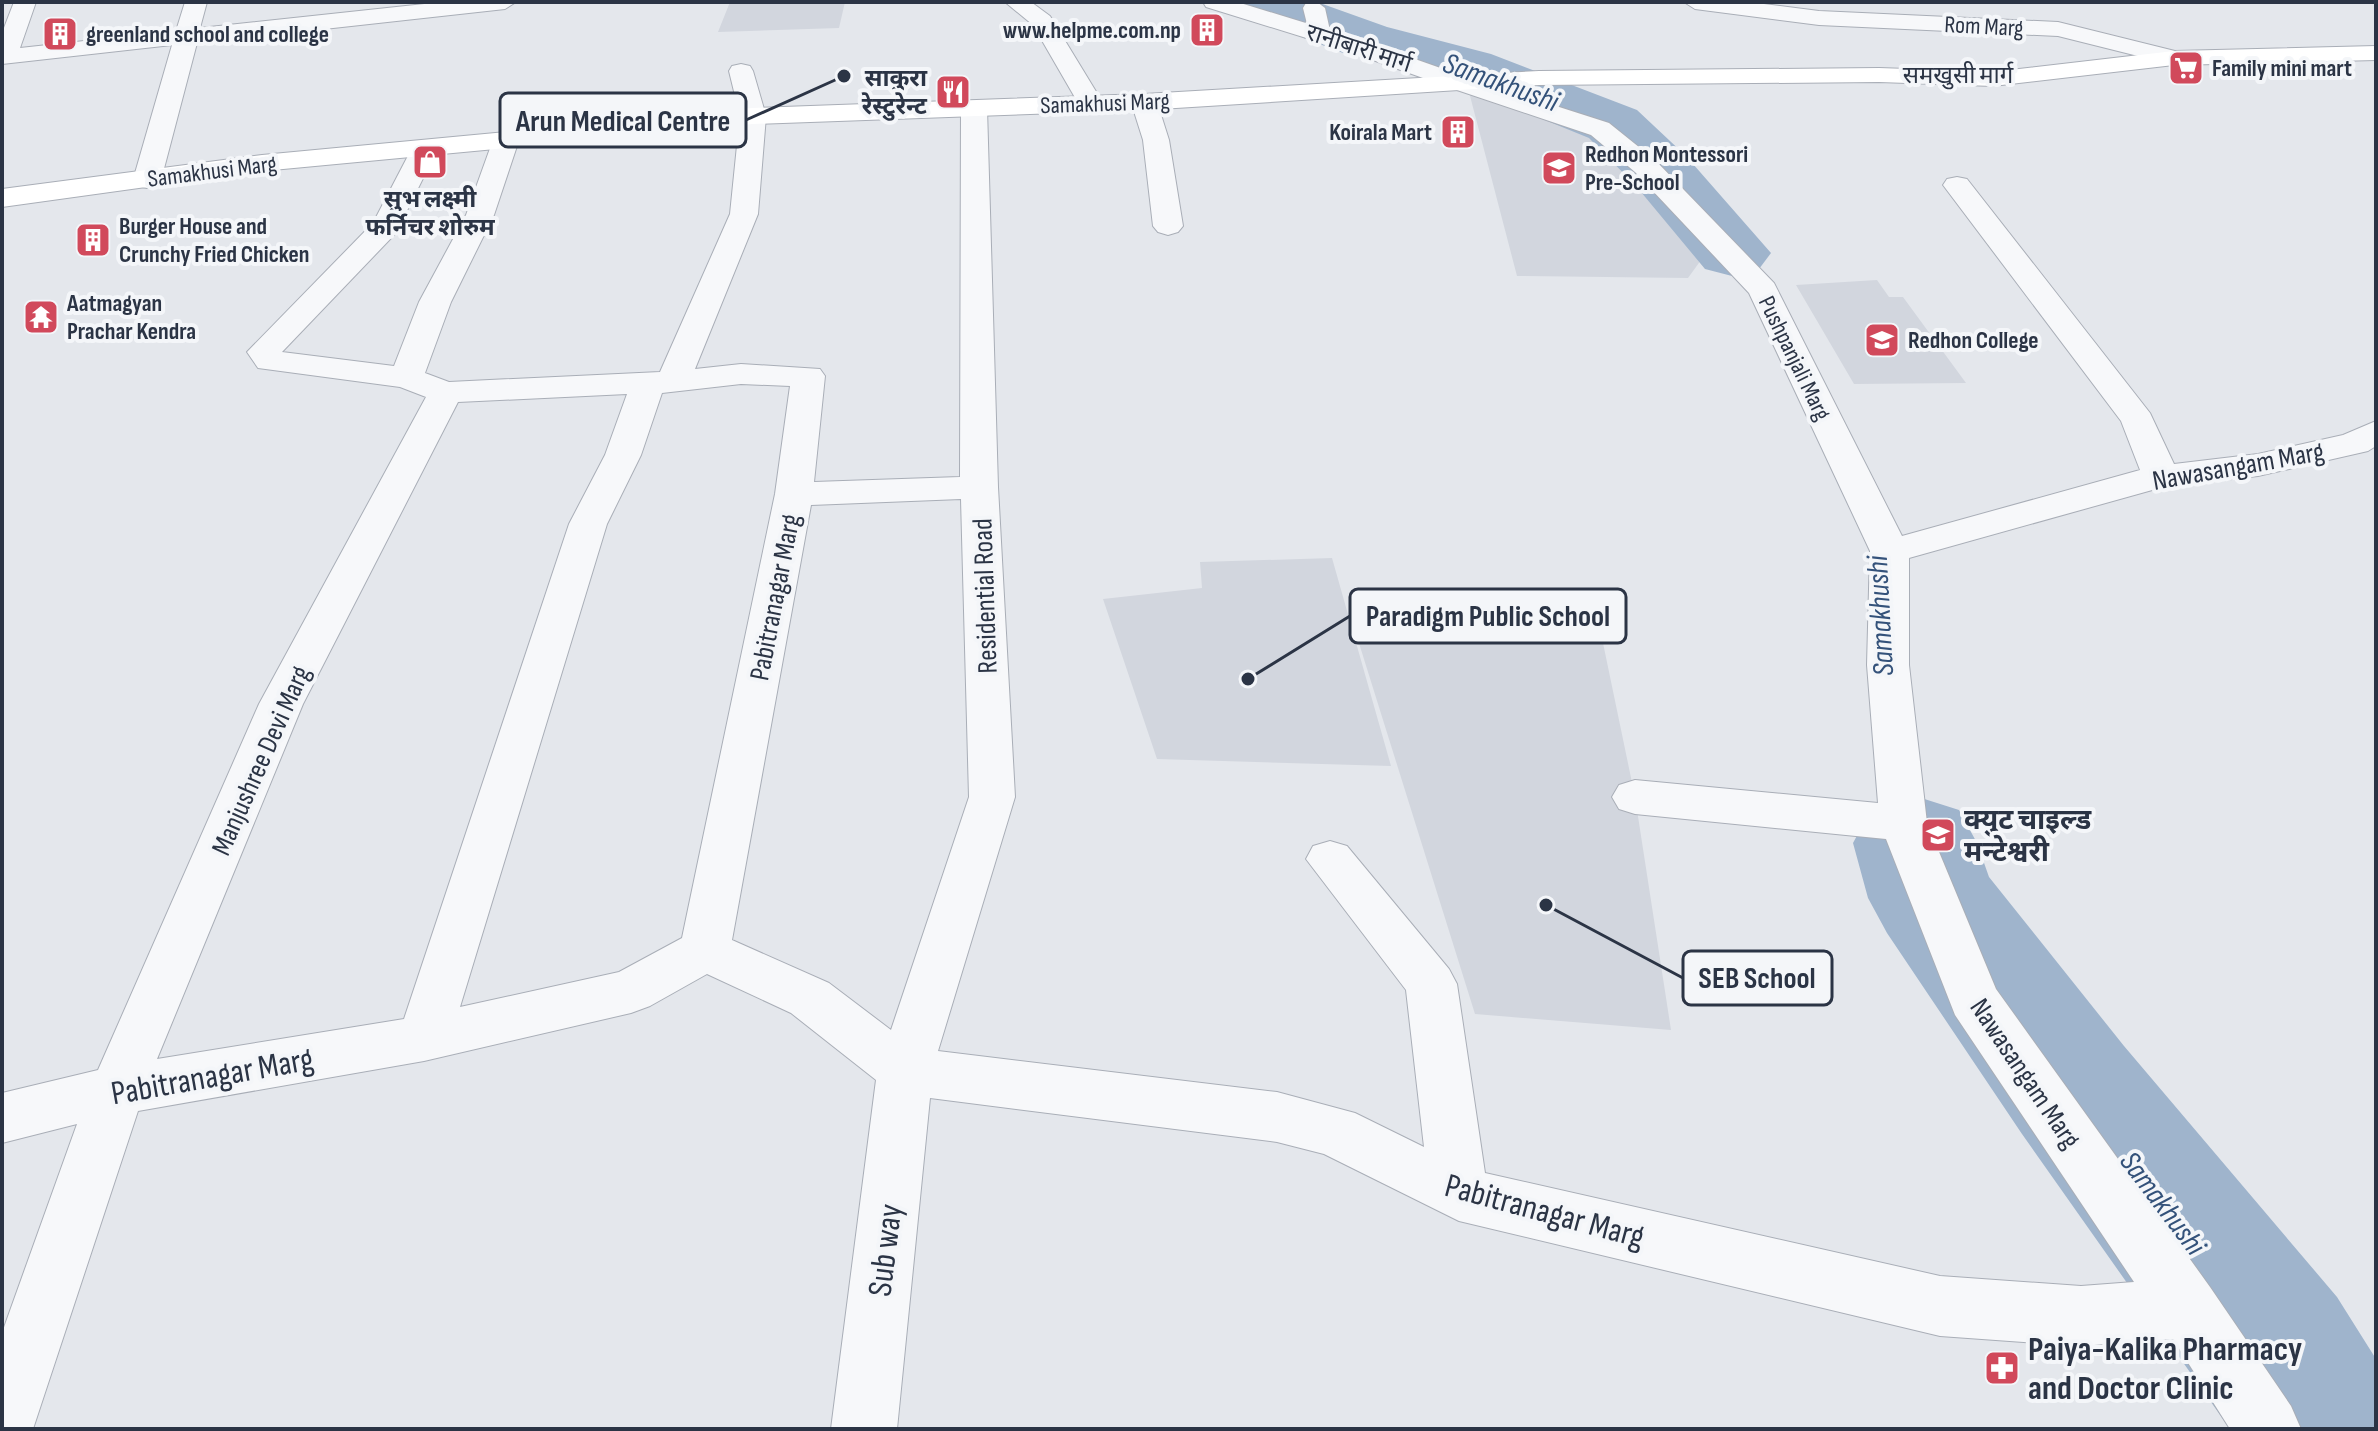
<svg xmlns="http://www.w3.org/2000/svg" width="2378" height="1431" font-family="'Sofia Sans Condensed','Noto Sans Devanagari',sans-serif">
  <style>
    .built { fill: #d2d6de }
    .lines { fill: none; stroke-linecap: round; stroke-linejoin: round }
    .river { fill: #9fb4cc; fill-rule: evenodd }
    .minor-casing { stroke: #a9aeb7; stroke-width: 2 }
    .tertiary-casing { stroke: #a9aeb7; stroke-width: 2 }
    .secondary-casing { stroke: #a9aeb7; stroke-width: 2 }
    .minor { fill: #f7f8fa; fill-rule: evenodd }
    .tertiary { fill: #f7f8fa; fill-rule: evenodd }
    .secondary { fill: #fff; fill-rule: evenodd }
    .labels { text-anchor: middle; stroke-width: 8; stroke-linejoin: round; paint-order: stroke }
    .far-street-label { font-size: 24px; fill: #2b3445; stroke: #f4f6f9 }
    .far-poi-label { font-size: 24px; font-weight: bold; fill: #2b3445; stroke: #f4f6f9; text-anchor: start }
    .street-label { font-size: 28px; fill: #2b3445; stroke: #f4f6f9 }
    .poi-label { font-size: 28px; font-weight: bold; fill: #2b3445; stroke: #f4f6f9; text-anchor: start }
    .water-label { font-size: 30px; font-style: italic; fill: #34527a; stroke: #f4f6f9 }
    .near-street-label { font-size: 34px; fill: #2b3445; stroke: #f4f6f9 }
    .near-poi-label { font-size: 34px; font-weight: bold; fill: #2b3445; stroke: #f4f6f9; text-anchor: start }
    .leader { fill: none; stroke: #2b3445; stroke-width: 3 }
    .callout-dot { fill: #2b3445; stroke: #f4f6f9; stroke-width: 3 }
    .callout { fill: #f4f6f9; stroke: #2b3445; stroke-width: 3 }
    .callout-label { font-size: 30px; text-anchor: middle; font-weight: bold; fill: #2b3445 }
  </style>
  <rect width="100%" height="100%" fill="#e4e7ec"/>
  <path class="built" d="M 730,2 L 845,2 L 839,28 L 718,32 Z
    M 1469,92 L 1591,131 L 1709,249 L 1688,278 L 1517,276 Z
    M 1877,280 L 1889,297 L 1903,297 L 1966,383 L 1854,384 L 1796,285 Z
    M 1332,558 L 1391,766 L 1157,759 L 1103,599 L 1202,588 L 1200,562 Z
    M 1358,640 L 1603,643 L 1635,797 L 1671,1030 L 1475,1014 Z"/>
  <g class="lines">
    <path class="river" d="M 1233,2 L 1317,2 L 1387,27 L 1491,54 L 1637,110 L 1686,156 L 1771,253 L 1759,269 L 1732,276 L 1705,269 L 1636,186 L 1589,138 L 1447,80 L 1343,53 L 1241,14 Z
      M 1915,796 L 1959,810 L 1977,843 L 1989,877 L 2124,1046 L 2337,1297 L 2376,1359 L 2376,1429 L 2230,1429 L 2022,1134 L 1887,933 L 1868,898 L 1853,843 L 1871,810 Z"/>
    <defs>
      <path id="minor" d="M 14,2 L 36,2 L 20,48 L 176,31 L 185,2 L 207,2 L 200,28 L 443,2 L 516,2 L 505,9 L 197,43 L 161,180 L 157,186 L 147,188 L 137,186 L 133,180 L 172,45 L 2,64 L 2,33 Z
        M 1005,2 L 1031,2 L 1050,16 L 1103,103 L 1099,108 L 1081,108 L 1033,25 Z
        M 1317,2 L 1325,8 L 1331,35 L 1327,40 L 1311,40 L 1303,8 L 1306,3 Z
        M 1684,2 L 1748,2 L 1819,11 L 2058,22 L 2183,53 L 2186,58 L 2183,63 L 2174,65 L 2058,36 L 1819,25 L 1695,9 Z
        M 741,64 L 750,66 L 753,71 L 766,116 L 758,214 L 695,369 L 741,364 L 820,369 L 825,376 L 814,482 L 960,477 L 961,108 L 965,103 L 983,103 L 987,108 L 998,487 L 1015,797 L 938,1051 L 1277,1092 L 1355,1113 L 1424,1147 L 1406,990 L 1306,859 L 1313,846 L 1330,841 L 1347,846 L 1449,969 L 1457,984 L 1485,1173 L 1940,1276 L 2081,1286 L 2134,1282 L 1955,1015 L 1886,839 L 1635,814 L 1619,809 L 1612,797 L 1619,785 L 1635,780 L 1878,803 L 1867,665 L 1870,551 L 1749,293 L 1635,172 L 1591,135 L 1448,87 L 1445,82 L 1448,77 L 1466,77 L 1609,123 L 1655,160 L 1774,283 L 1902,536 L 2140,470 L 2121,421 L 1943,185 L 1947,179 L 1957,177 L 1967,179 L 2150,413 L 2174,464 L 2258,454 L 2343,435 L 2376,421 L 2376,446 L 2368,451 L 2258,476 L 2163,487 L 1909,558 L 1909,665 L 1927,823 L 1996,989 L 2210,1287 L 2291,1406 L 2301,1429 L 2230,1429 L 2173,1339 L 2081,1346 L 1940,1336 L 1459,1221 L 1324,1154 L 1277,1142 L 930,1098 L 897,1429 L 831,1429 L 876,1080 L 791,1013 L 707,974 L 650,1006 L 631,1013 L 424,1061 L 138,1111 L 33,1429 L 2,1429 L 2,1333 L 77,1124 L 2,1143 L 2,1093 L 98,1070 L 259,704 L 426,397 L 400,387 L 258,368 L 247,352 L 373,223 L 411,150 L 414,144 L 434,144 L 437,150 L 396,233 L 282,352 L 394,366 L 419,302 L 466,215 L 493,140 L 497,134 L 515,134 L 519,140 L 494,215 L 451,302 L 425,373 L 449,382 L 660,372 L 730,214 L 740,116 L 729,71 L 732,66 ZM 741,384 L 790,386 L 775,494 L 682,938 L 619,972 L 460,1007 L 607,524 L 641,455 L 662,393 ZM 627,394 L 605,455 L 569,524 L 404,1019 L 157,1059 L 303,704 L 458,402 ZM 961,499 L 969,797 L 891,1030 L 829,983 L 732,940 L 811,505 Z
        M 1144,94 L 1153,97 L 1157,102 L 1169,140 L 1183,226 L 1178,232 L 1168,235 L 1158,232 L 1153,226 L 1143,140 L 1131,102 L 1135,97 Z"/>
      <path id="tertiary" d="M 1203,2 L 1237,2 L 1361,40 L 1466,77 L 1469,82 L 1466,87 L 1448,87 L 1345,50 L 1206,7 Z"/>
      <path id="secondary" d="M 2376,46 L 2376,60 L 2174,65 L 1993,86 L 1879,82 L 1539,85 L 1144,110 L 753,124 L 554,139 L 506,148 L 262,171 L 2,207 L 2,189 L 262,155 L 506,132 L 554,123 L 753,108 L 1144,94 L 1539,71 L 1879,68 L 1993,72 L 2174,51 Z"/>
    </defs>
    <use href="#minor" class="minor-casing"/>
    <use href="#tertiary" class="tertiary-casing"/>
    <use href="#secondary" class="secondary-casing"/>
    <use href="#minor" class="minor"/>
    <use href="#tertiary" class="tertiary"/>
    <use href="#secondary" class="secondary"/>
  </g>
  <defs>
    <symbol id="building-square" viewBox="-11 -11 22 22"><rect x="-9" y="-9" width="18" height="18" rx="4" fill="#d1495b" stroke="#f4f6f9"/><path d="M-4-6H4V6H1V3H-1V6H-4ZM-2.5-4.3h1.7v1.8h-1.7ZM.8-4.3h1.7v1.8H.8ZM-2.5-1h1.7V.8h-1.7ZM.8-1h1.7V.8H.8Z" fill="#fff"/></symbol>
    <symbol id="supermarket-square" viewBox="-11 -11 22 22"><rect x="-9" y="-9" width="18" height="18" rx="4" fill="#d1495b" stroke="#f4f6f9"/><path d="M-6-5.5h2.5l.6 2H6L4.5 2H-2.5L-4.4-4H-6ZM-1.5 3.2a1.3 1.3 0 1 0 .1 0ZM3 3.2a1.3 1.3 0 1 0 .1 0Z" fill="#fff"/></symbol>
    <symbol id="restaurant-square" viewBox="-11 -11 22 22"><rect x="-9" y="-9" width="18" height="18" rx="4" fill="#d1495b" stroke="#f4f6f9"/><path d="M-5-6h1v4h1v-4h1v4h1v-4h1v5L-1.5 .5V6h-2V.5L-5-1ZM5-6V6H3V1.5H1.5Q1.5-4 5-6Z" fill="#fff"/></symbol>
    <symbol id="shop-square" viewBox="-11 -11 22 22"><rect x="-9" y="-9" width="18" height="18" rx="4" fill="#d1495b" stroke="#f4f6f9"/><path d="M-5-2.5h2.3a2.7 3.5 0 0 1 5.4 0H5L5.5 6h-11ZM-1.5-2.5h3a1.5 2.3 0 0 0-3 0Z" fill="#fff"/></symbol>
    <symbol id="school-square" viewBox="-11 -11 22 22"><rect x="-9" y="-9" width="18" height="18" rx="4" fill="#d1495b" stroke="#f4f6f9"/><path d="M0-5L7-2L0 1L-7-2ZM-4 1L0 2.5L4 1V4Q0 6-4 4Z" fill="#fff"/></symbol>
    <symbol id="temple-square" viewBox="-11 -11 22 22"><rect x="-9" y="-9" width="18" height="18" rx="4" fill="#d1495b" stroke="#f4f6f9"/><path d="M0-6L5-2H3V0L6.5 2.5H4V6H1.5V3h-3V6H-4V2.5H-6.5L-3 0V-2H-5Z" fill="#fff"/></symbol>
    <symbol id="university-square" viewBox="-11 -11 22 22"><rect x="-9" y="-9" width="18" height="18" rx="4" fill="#d1495b" stroke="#f4f6f9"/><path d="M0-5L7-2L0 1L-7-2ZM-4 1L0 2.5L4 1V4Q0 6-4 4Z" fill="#fff"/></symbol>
    <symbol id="pharmacy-square" viewBox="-11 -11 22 22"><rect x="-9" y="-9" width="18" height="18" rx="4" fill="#d1495b" stroke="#f4f6f9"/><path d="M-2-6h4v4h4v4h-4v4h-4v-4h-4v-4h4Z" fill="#fff"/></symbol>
  </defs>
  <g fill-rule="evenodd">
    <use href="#building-square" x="1187" y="10" width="40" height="40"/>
    <use href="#building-square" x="40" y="14" width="40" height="40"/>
    <use href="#supermarket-square" x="2166" y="48" width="40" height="40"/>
    <use href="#restaurant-square" x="933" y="72" width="40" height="40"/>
    <use href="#building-square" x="1438" y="112" width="40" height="40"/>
    <use href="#shop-square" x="410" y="142" width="40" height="40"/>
    <use href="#school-square" x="1539" y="148" width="40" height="40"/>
    <use href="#building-square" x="73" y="220" width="40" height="40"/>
    <use href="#temple-square" x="21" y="297" width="40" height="40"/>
    <use href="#university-square" x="1862" y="320" width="40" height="40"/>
    <use href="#school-square" x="1918" y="815" width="40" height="40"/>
    <use href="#pharmacy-square" x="1982" y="1348" width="40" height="40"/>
  </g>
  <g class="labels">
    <g class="far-street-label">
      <text transform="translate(1984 26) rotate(3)" y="8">Rom Marg</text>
      <text transform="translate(1359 48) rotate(18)" y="8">रानीबारी मार्ग</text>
      <text x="1958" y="83">समखुसी मार्ग</text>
      <text transform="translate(1105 103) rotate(-2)" y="8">Samakhusi Marg</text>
      <text transform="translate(212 171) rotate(-7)" y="8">Samakhusi Marg</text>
      <text transform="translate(1795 358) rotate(64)" y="8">Pushpanjali Marg</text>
    </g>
    <g class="far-poi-label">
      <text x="1181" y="38" text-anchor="end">www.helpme.com.np</text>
      <text x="86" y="42">greenland school and college</text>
      <text x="2212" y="76">Family mini mart</text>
      <text x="927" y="86" text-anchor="end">साकुरा<tspan x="927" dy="28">रेस्टुरेन्ट</tspan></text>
      <text x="1432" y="140" text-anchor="end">Koirala Mart</text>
      <text x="1585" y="162">Redhon Montessori<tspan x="1585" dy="28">Pre-School</tspan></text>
      <text x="430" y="207" text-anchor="middle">सुभ लक्ष्मी<tspan x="430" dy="28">फर्निचर शोरुम</tspan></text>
      <text x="119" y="234">Burger House and<tspan x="119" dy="28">Crunchy Fried Chicken</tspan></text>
      <text x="67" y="311">Aatmagyan<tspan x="67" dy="28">Prachar Kendra</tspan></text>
      <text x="1908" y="348">Redhon College</text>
    </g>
    <g class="street-label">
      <text transform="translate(2238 465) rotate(-10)" y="10">Nawasangam Marg</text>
      <text transform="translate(984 596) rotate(-92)" y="10">Residential Road</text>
      <text transform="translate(774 597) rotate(-79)" y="10">Pabitranagar Marg</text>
      <text transform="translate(260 760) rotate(-66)" y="10">Manjushree Devi Marg</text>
      <text transform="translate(2026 1073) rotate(56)" y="10">Nawasangam Marg</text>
    </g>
    <g class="poi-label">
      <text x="1964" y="829">क्युट चाइल्ड<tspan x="1964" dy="32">मन्टेश्वरी</tspan></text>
    </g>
    <g class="water-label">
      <text transform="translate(1501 82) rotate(20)" y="10">Samakhushi</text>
      <text transform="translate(1880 616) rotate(-93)" y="10">Samakhushi</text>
      <text transform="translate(2163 1203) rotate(53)" y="10">Samakhushi</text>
    </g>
    <g class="near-street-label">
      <text transform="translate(212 1075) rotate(-10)" y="12">Pabitranagar Marg</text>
      <text transform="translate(1545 1210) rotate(15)" y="12">Pabitranagar Marg</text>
      <text transform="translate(884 1250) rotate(-83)" y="12">Sub way</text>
    </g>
    <g class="near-poi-label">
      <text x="2028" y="1360">Paiya-Kalika Pharmacy<tspan x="2028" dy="39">and Doctor Clinic</tspan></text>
    </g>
  </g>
  <path class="leader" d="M844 76L746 120M1248 679L1350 616M1546 905L1683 978"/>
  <g class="callout-dot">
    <circle cx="844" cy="76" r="8"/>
    <circle cx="1248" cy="679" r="8"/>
    <circle cx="1546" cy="905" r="8"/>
  </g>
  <g class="callout">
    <rect x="500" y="93" width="246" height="54" rx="8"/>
    <rect x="1350" y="589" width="276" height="54" rx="8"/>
    <rect x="1683" y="951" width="149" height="54" rx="8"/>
  </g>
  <g class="callout-label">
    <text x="623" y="131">Arun Medical Centre</text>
    <text x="1488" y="626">Paradigm Public School</text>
    <text x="1757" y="988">SEB School</text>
  </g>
  <rect width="2378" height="1431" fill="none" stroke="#2b3445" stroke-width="8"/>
</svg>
